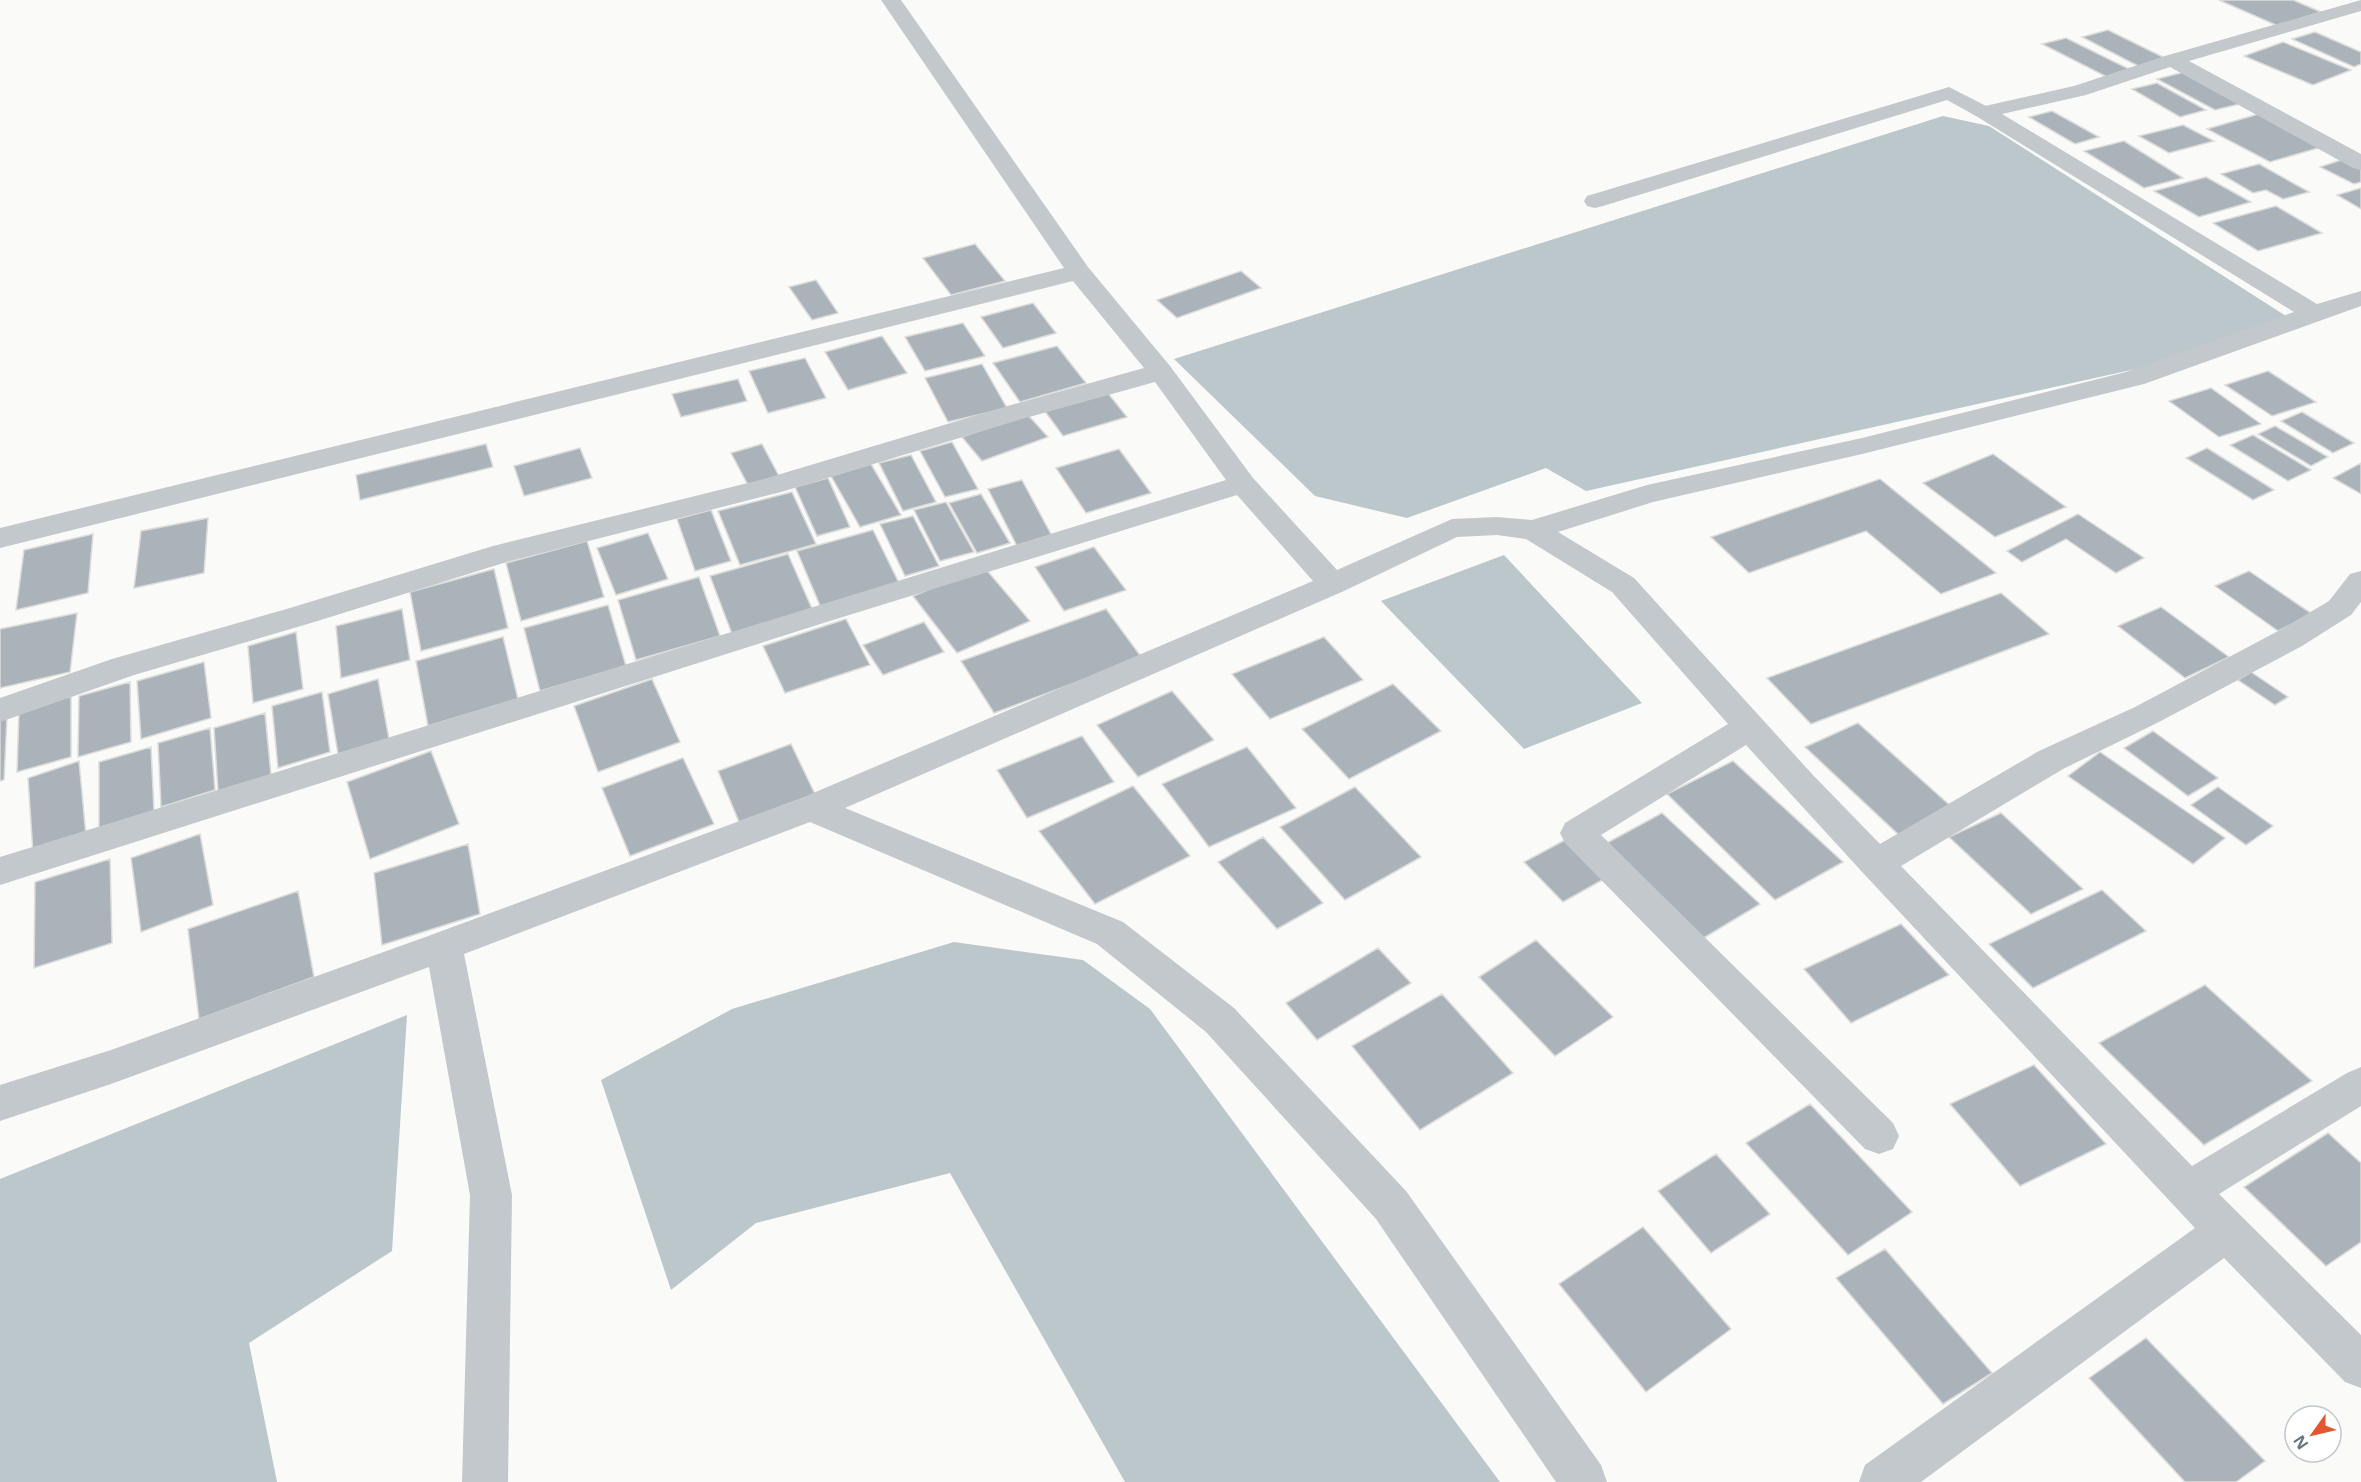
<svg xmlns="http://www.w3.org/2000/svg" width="2361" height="1482" font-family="'Open Sans',sans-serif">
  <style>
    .water { fill: #bbc7cb }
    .building { fill: #aab3b9; stroke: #dcdcda; stroke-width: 1.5 }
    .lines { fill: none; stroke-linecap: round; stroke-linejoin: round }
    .lane { fill: #c3c8cc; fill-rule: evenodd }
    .street { fill: #c3c8cc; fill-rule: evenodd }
  </style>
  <rect width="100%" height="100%" fill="#fafaf8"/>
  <path class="water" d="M 1943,116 L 1989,126 L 2286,316 L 2176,360 L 1586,491 L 1546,468 L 1407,518 L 1315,496 L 1174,359 Z
    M 1504,555 L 1642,703 L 1524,749 L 1381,601 Z
    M 954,942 L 1083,960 L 1150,1009 L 1500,1482 L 1125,1482 L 950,1173 L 756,1223 L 671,1290 L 601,1080 L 732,1009 Z
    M 407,1015 L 392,1251 L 249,1343 L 277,1482 L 0,1482 L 0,1179 Z"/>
  <path class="building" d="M 2219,0 L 2293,0 L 2321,12 L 2278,26 Z
    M 2108,30 L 2167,59 L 2140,67 L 2082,37 Z
    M 2315,32 L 2361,52 L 2361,64 L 2354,67 L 2292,39 Z
    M 2066,38 L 2131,70 L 2107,77 L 2042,44 Z
    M 2283,42 L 2351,70 L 2313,85 L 2244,56 Z
    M 2184,72 L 2244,103 L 2215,110 L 2157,79 Z
    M 2157,83 L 2206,110 L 2180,117 L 2132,89 Z
    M 2052,111 L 2099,137 L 2075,144 L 2029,117 Z
    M 2262,113 L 2325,146 L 2270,162 L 2207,129 Z
    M 2183,125 L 2214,141 L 2169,153 L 2139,136 Z
    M 2124,141 L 2183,178 L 2144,188 L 2084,151 Z
    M 2344,159 L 2361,168 L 2361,182 L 2354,184 L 2320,167 Z
    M 2259,164 L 2309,192 L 2283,199 L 2266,190 L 2253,193 L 2221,174 Z
    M 2206,177 L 2251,202 L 2199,217 L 2154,191 Z
    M 2361,188 L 2361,209 L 2337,195 Z
    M 2276,206 L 2322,233 L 2258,251 L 2213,223 Z
    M 975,244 L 1005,281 L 951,295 L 923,258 Z
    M 1241,271 L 1261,288 L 1177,318 L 1157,300 Z
    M 816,280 L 838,313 L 812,320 L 789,287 Z
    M 1033,303 L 1056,333 L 1003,348 L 981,317 Z
    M 963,323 L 985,356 L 925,371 L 905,337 Z
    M 882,336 L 907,373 L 848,390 L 825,352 Z
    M 1057,346 L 1086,383 L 1020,402 L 993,363 Z
    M 805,358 L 826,398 L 768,413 L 749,371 Z
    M 982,364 L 1007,408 L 948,422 L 925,378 Z
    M 2268,371 L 2316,402 L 2272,416 L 2225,385 Z
    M 738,379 L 747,401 L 681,417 L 672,394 Z
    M 2211,388 L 2261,424 L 2219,437 L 2169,401 Z
    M 1107,392 L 1127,417 L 1063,436 L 1044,410 Z
    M 2302,412 L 2354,443 L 2333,453 L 2281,421 Z
    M 1027,414 L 1048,437 L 982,461 L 962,437 Z
    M 2275,426 L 2328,457 L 2311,466 L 2258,434 Z
    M 2253,435 L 2311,470 L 2288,481 L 2230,445 Z
    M 952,442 L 978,489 L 945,497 L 920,451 Z
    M 486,444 L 493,467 L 360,500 L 356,475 Z
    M 762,444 L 780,478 L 749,487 L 731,453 Z
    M 580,448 L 592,478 L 524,496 L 514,466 Z
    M 2207,448 L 2274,490 L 2253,500 L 2186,458 Z
    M 1119,449 L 1151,493 L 1086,513 L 1056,468 Z
    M 1993,454 L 2066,507 L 1995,537 L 1923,483 Z
    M 911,455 L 936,502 L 903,511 L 879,463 Z
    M 2361,463 L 2361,494 L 2333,478 Z
    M 871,464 L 901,515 L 860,527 L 831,476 Z
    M 828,478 L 850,527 L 817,536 L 795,487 Z
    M 1880,479 L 1996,573 L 1941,594 L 1866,531 L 1749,573 L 1711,537 Z
    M 1022,480 L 1052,536 L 1017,546 L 988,489 Z
    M 792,492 L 816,544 L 740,565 L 718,511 Z
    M 981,494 L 1010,543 L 977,553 L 949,503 Z
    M 946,502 L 974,552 L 940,561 L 914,510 Z
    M 711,510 L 731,561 L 695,571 L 677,519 Z
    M 2078,514 L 2144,558 L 2116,573 L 2066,539 L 2022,562 L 2007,551 Z
    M 913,516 L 939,566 L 905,576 L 880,524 Z
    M 208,518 L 204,573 L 134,588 L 141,531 Z
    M 873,530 L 900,585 L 821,608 L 797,551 Z
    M 648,533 L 668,579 L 616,595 L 597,548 Z
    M 93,534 L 88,593 L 16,610 L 24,550 Z
    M 587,541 L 604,597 L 521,621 L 506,563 Z
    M 1094,547 L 1126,590 L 1064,611 L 1035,567 Z
    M 788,554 L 813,611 L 732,634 L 710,576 Z
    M 984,567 L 1030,621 L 957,653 L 913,596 Z
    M 494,569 L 508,628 L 421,651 L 410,592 Z
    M 2249,571 L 2312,614 L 2278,631 L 2215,586 Z
    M 699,577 L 720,636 L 636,660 L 618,600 Z
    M 2001,593 L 2049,634 L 1811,724 L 1767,678 Z
    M 608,605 L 626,666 L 540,691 L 524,628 Z
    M 2161,607 L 2229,657 L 2185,678 L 2118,626 Z
    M 402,609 L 410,660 L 341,678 L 336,626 Z
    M 1106,609 L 1142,658 L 994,713 L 961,661 Z
    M 77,613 L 70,672 L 0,688 L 0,629 Z
    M 846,619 L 870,665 L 785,693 L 763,646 Z
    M 924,622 L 944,652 L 883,675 L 863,645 Z
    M 296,632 L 303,689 L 253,703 L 248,646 Z
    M 503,637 L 518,699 L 428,726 L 416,661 Z
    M 1324,637 L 1363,680 L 1270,719 L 1232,674 Z
    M 204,662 L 211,718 L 141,739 L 137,681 Z
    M 2251,672 L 2288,697 L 2275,705 L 2238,680 Z
    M 378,679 L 389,739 L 338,754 L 328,694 Z
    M 652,679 L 680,742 L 598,772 L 574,706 Z
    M 130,682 L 131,742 L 78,757 L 79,696 Z
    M 1393,684 L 1441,731 L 1349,779 L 1302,729 Z
    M 1172,691 L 1214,740 L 1138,777 L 1097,725 Z
    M 322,692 L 330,752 L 278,768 L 272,706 Z
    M 71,696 L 71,757 L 17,772 L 19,711 Z
    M 265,713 L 271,775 L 218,791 L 214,728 Z
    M 7,717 L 4,780 L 0,781 L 0,719 Z
    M 1858,723 L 1954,809 L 1900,836 L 1805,747 Z
    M 210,728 L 215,790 L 161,807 L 158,743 Z
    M 2153,731 L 2218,778 L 2188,796 L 2124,748 Z
    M 1082,736 L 1114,782 L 1027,818 L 997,770 Z
    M 791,744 L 815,794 L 739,822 L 718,771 Z
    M 151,747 L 154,811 L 99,828 L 99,762 Z
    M 1247,747 L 1296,808 L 1209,847 L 1162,784 Z
    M 431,751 L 459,824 L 370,859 L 347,782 Z
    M 2100,752 L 2225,838 L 2193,864 L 2068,776 Z
    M 683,758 L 714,824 L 630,856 L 602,788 Z
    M 79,761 L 86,836 L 33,853 L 28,778 Z
    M 1733,761 L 1843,862 L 1775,900 L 1667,794 Z
    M 1133,786 L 1190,856 L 1095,904 L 1039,831 Z
    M 1355,787 L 1421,857 L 1345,900 L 1280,827 Z
    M 2218,787 L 2273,826 L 2246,845 L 2191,805 Z
    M 1662,813 L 1760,904 L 1702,939 L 1605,844 Z
    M 2001,813 L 2083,889 L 2031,914 L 1949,837 Z
    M 200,834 L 213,905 L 141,932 L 131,858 Z
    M 1263,837 L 1323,903 L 1277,929 L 1218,862 Z
    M 1565,840 L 1604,879 L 1563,902 L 1524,862 Z
    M 468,844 L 480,914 L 382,945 L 374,873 Z
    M 110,859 L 112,943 L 34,968 L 35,882 Z
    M 2102,890 L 2146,931 L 2033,988 L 1989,944 Z
    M 298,891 L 314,977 L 199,1019 L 188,929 Z
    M 1901,924 L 1949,975 L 1851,1023 L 1804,969 Z
    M 1536,940 L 1613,1017 L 1555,1056 L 1479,977 Z
    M 1378,948 L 1411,983 L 1317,1040 L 1286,1003 Z
    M 2205,985 L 2312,1081 L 2204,1145 L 2099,1043 Z
    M 1442,994 L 1513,1073 L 1420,1130 L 1352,1046 Z
    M 2034,1065 L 2106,1144 L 2020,1186 L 1950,1104 Z
    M 1810,1104 L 1912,1212 L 1848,1255 L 1746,1143 Z
    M 2328,1133 L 2361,1163 L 2361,1242 L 2326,1266 L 2244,1187 Z
    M 1716,1154 L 1770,1214 L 1711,1253 L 1658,1191 Z
    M 1643,1227 L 1731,1329 L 1646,1392 L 1559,1284 Z
    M 1885,1249 L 1992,1373 L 1943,1404 L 1836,1278 Z
    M 2146,1338 L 2265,1461 L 2236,1482 L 2185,1482 L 2089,1378 Z"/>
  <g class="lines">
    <path class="lane" d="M 1949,87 L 1990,108 L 1993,112 L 1990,116 L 1976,116 L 1947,100 L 1603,206 L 1595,208 L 1587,206 L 1584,201 L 1587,196 Z"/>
    <path class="street" d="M 881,0 L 901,0 L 1088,267 L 1170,366 L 1253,478 L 1337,570 L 1452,519 L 1497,517 L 1532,520 L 1647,485 L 1862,438 L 2126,372 L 2294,312 L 1976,116 L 1972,112 L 1976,108 L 2074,86 L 2165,56 L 2361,0 L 2361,11 L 2189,61 L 2361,154 L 2361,170 L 2353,168 L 2170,67 L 2086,95 L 2002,114 L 2317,304 L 2361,291 L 2361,306 L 2144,384 L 1862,454 L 1653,502 L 1558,532 L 1634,578 L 1812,774 L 1880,844 L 2039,751 L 2135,707 L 2280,630 L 2329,601 L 2350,574 L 2361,571 L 2361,602 L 2351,615 L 2302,646 L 2157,723 L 2063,769 L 1901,866 L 2192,1166 L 2347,1073 L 2361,1067 L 2361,1106 L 2219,1194 L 2361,1335 L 2361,1388 L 2345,1382 L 2224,1258 L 1921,1482 L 1859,1482 L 1865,1465 L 2195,1228 L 1864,874 L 1746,745 L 1601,835 L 1893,1123 L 1899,1136 L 1893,1149 L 1879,1154 L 1865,1149 L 1565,843 L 1560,833 L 1565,823 L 1728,724 L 1612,592 L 1526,539 L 1497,535 L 1457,537 L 1344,591 L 845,808 L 1123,922 L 1234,1008 L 1406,1191 L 1601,1465 L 1607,1482 L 1556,1482 L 1376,1219 L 1206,1032 L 1097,944 L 810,822 L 464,954 L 512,1195 L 508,1482 L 462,1482 L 470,1195 L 429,967 L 111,1084 L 0,1121 L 0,1085 L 111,1050 L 431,935 L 799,799 L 1313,581 L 1237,495 L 833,620 L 0,885 L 0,857 L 1226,480 L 1155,382 L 1022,419 L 781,492 L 510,561 L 311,623 L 134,675 L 0,722 L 0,698 L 112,659 L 290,608 L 493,546 L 764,479 L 1004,407 L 1144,368 L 1073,281 L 0,548 L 0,528 L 1064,268 Z"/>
  </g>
  <g transform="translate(2313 1434) rotate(236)"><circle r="28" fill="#ffffff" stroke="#c1c8cd" stroke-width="1.5"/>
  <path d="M0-4.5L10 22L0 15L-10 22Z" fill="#e4572e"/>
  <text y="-9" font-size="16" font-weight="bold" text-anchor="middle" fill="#657683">N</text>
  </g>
</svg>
